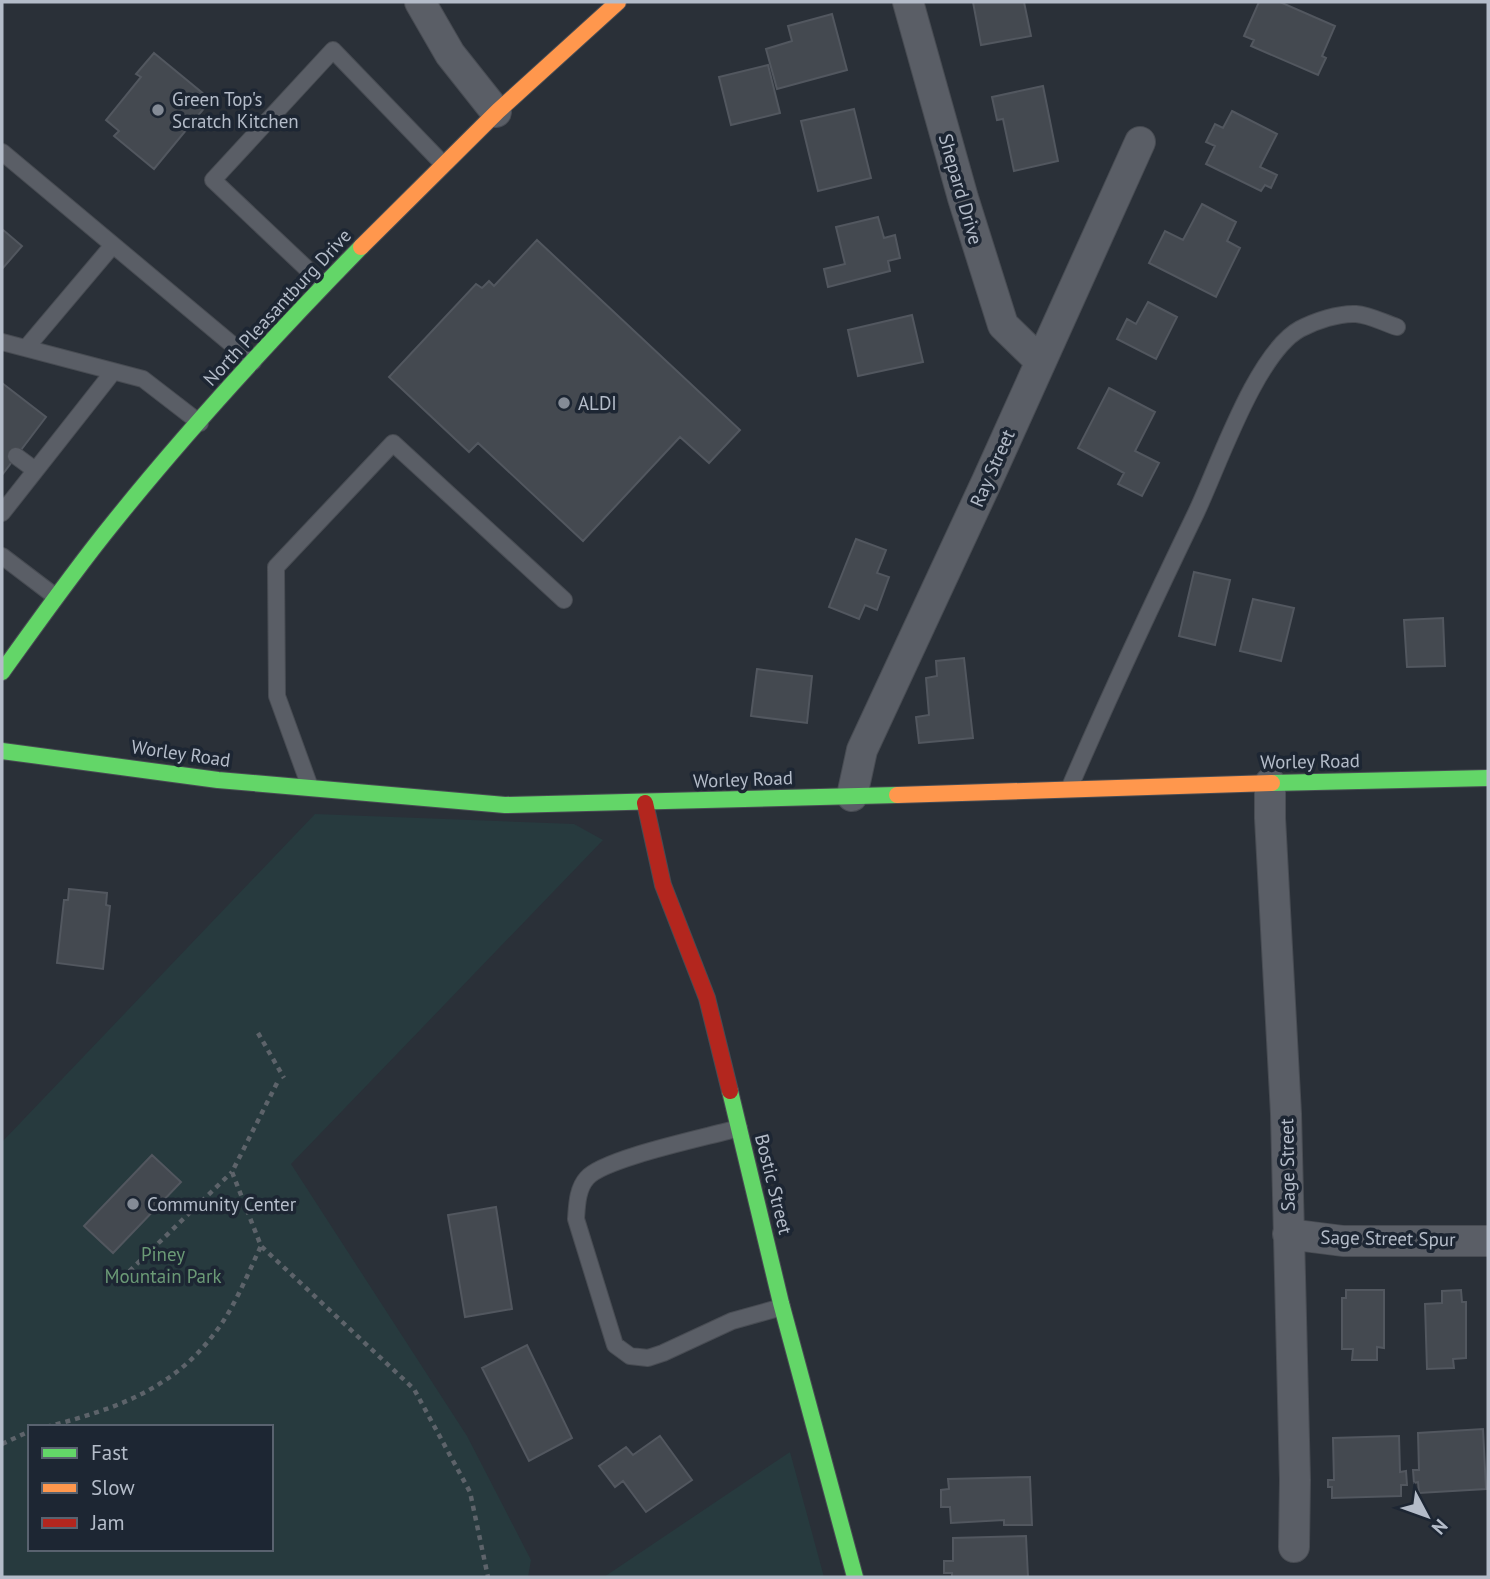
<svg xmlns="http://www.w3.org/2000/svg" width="1490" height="1579" font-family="'PT Sans',sans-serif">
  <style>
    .green { fill: #273a3e; fill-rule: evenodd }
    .building { fill: #444950; stroke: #52575f; stroke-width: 2 }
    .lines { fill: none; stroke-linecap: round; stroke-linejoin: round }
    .lane-casing { stroke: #484c53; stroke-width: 18 }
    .street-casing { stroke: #484c53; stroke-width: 32 }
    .fast-casing { stroke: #484c53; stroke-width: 18 }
    .slow-casing { stroke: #484c53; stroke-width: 18 }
    .jam-casing { stroke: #484c53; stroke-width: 18 }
    .path { stroke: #5d636a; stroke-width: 4.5; stroke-dasharray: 5 5; stroke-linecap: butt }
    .lane { stroke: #5a5e66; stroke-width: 16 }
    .street { stroke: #5a5e66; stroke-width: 30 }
    .fast { stroke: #63d668; stroke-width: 16 }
    .slow { stroke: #ff974d; stroke-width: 16 }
    .jam { stroke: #b3261e; stroke-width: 16 }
    .poi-dot { fill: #848b96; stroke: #1d2633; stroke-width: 2.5 }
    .labels { text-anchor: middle; stroke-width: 7; stroke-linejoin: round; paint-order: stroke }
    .poi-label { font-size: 19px; fill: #b4bcc9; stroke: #1d2633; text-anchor: start }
    .street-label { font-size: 19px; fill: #b4bcc9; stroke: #1d2633 }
    .park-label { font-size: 19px; fill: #6b9a76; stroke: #1d2633 }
  </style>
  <rect width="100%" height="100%" fill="#2a3038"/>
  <path class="green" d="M 315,814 L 574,824 L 603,840 L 291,1164 L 467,1436 L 531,1560 L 528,1577 L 2,1577 L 2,1142 ZM 30,1427 L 271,1427 L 271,1549 L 30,1549 Z
    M 790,1452 L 824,1577 L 604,1577 Z"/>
  <path class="building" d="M 973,2 L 1024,2 L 1031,36 L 981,45 Z
    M 1259,2 L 1280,2 L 1335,26 L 1322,56 L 1326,58 L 1318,75 L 1251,46 L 1254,40 L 1244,36 Z
    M 832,14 L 847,70 L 777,89 L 766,49 L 792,41 L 788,26 Z
    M 154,53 L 211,100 L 154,169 L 114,136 L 119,131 L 106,120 L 141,77 L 136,74 Z
    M 768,65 L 780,113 L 731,125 L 719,77 Z
    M 1043,86 L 1058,161 L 1014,171 L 1003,119 L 997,120 L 992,97 Z
    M 854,109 L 871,178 L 818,191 L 801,121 Z
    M 1232,111 L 1277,134 L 1260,167 L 1277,175 L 1271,188 L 1265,185 L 1261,191 L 1206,164 L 1215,146 L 1206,142 L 1215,124 L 1223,128 Z
    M 1202,204 L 1236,222 L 1227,241 L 1240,248 L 1216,297 L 1149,263 L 1165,231 L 1183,240 Z
    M 878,217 L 884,238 L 895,235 L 900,258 L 888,261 L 890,271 L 828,287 L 824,269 L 845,264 L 836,227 Z
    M 2,229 L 22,246 L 2,269 Z
    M 537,240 L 740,430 L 709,463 L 680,437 L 583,541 L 478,443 L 469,452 L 389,377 L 476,284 L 482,288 L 489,281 L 494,286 Z
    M 1148,302 L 1177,317 L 1156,359 L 1117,339 L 1127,319 L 1136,324 Z
    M 912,315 L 923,362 L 858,376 L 848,330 Z
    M 2,383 L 46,417 L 2,475 Z
    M 1109,388 L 1155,412 L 1135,451 L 1159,463 L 1142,496 L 1118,484 L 1124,473 L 1078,448 Z
    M 856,539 L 886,550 L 877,573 L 889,577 L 877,610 L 865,605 L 859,619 L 829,607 Z
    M 1194,572 L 1230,580 L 1215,645 L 1179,636 Z
    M 1253,599 L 1294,608 L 1281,661 L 1240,651 Z
    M 1443,618 L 1445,666 L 1407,667 L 1404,620 Z
    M 964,658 L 973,738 L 919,743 L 916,717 L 929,715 L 926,678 L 937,676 L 936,661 Z
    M 757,669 L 812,676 L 807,723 L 751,716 Z
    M 69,889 L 107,893 L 106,905 L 110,906 L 103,969 L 57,963 L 64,900 L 68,900 Z
    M 152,1155 L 181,1182 L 113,1253 L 84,1226 Z
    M 496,1207 L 512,1309 L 465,1317 L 448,1215 Z
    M 1346,1290 L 1384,1290 L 1384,1348 L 1377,1347 L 1377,1360 L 1352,1360 L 1353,1349 L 1342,1349 L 1342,1298 L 1346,1298 Z
    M 1461,1290 L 1462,1302 L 1466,1302 L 1466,1358 L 1453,1359 L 1454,1368 L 1427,1369 L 1425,1304 L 1442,1303 L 1442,1291 Z
    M 527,1345 L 572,1438 L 529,1461 L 482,1368 Z
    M 1483,1429 L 1486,1489 L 1419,1493 L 1418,1482 L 1414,1483 L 1413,1470 L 1419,1470 L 1418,1433 Z
    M 660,1436 L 692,1480 L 646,1512 L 623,1481 L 615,1487 L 599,1466 L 626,1447 L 633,1455 Z
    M 1399,1436 L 1400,1472 L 1406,1471 L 1407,1485 L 1401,1485 L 1401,1496 L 1332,1498 L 1332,1487 L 1328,1487 L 1328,1480 L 1334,1480 L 1333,1438 Z
    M 1030,1477 L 1032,1525 L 1004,1525 L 1004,1520 L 951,1523 L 950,1507 L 941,1507 L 941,1490 L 949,1489 L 948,1479 Z
    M 1026,1536 L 1028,1577 L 952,1577 L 952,1573 L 944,1573 L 944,1561 L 953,1561 L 953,1538 Z"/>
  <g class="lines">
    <defs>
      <path id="lane" d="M 2,152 L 253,362
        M 324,285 L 213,180 L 333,50 L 443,164
        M 2,342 L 143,379 L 200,423
        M 26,348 L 113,245
        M 16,456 L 35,470
        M 2,513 L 113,372
        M 2,556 L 56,597
        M 310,787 L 277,696 L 276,567 L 393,443 L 564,600
        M 1069,789 C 1109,696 1152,604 1196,513 C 1218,467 1256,353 1300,329 C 1315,321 1339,313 1356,314 C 1370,315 1384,323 1397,327
        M 739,1128 C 708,1137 604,1158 587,1178 C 577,1189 577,1206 576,1219 L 615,1345 L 630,1356 L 648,1358 L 663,1353 L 732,1321 L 782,1307"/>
      <path id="street" d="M 420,2 L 450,54 L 496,112
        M 908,2 L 963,198 L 1003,325 L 1040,361
        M 1270,783 L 1270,818 L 1286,1114 L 1295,1480 L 1294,1547
        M 852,796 L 862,750 L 987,481 L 1140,142
        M 1288,1234 L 1343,1241 L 1488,1241"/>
      <path id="fast" d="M 2,672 C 38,622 74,571 113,523 C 190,427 275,335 361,247
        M 2,751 L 218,780 L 505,805 L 897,795
        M 1272,783 L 1488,778
        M 730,1091 L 781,1303 L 855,1577"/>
      <path id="slow" d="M 361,247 L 498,111 L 618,2
        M 897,795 L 1272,783"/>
      <path id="jam" d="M 645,803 L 663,885 L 707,998 L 730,1091"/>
    </defs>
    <use href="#lane" class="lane-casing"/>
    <use href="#street" class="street-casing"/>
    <use href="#fast" class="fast-casing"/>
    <use href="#slow" class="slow-casing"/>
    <use href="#jam" class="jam-casing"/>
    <path class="path" d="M 258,1033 L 284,1078
      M 277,1083 L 232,1172 L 261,1246 L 414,1389 L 470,1492 L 488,1577
      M 108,1278 L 115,1285 L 232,1172
      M 46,1427 C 119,1408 178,1388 222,1323 C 238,1299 249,1271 261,1246
      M 2,1444 L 30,1431"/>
    <use href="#lane" class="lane"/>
    <use href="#street" class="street"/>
    <use href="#fast" class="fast"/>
    <use href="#slow" class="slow"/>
    <use href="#jam" class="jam"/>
  </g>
  <g class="poi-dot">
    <circle cx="158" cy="110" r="7"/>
    <circle cx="564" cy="403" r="7"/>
    <circle cx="133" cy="1204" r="7"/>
  </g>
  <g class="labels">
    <g class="poi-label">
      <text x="172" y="106">Green Top's<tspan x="172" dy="22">Scratch Kitchen</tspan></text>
      <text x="578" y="410">ALDI</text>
      <text x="147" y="1211">Community Center</text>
    </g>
    <g class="street-label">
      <text transform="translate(961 189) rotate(74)" y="7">Shepard Drive</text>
      <text transform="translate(277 307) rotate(-47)" y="7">North Pleasantburg Drive</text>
      <text transform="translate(992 468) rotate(-66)" y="7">Ray Street</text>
      <text transform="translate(181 753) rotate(8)" y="7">Worley Road</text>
      <text transform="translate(1310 761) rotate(-1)" y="7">Worley Road</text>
      <text transform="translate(743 779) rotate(-2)" y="7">Worley Road</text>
      <text transform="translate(1287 1165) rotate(-91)" y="7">Sage Street</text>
      <text transform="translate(774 1184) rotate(76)" y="7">Bostic Street</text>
      <text transform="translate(1388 1238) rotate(1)" y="7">Sage Street Spur</text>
    </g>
    <g class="park-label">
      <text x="163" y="1261">Piney<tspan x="163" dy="22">Mountain Park</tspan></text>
    </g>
  </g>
  <rect width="1490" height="1579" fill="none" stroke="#b4bcc9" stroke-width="7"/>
  <rect x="28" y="1425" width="245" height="126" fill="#1d2633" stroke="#59626f" stroke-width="2"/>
  <rect x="42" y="1448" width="35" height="10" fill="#63d668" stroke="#59626f" stroke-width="2"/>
  <text x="91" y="1460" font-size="21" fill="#b4bcc9">Fast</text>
  <rect x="42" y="1483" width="35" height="10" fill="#ff974d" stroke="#59626f" stroke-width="2"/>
  <text x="91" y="1495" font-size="21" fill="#b4bcc9">Slow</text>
  <rect x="42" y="1518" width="35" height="10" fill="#b3261e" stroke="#59626f" stroke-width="2"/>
  <text x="91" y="1530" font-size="21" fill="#b4bcc9">Jam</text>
  <g transform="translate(1427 1516) rotate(131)" stroke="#1d2633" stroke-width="5" paint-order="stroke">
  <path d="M0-5L12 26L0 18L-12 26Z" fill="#b4bcc9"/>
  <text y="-10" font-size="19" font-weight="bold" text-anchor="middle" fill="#b4bcc9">N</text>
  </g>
</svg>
